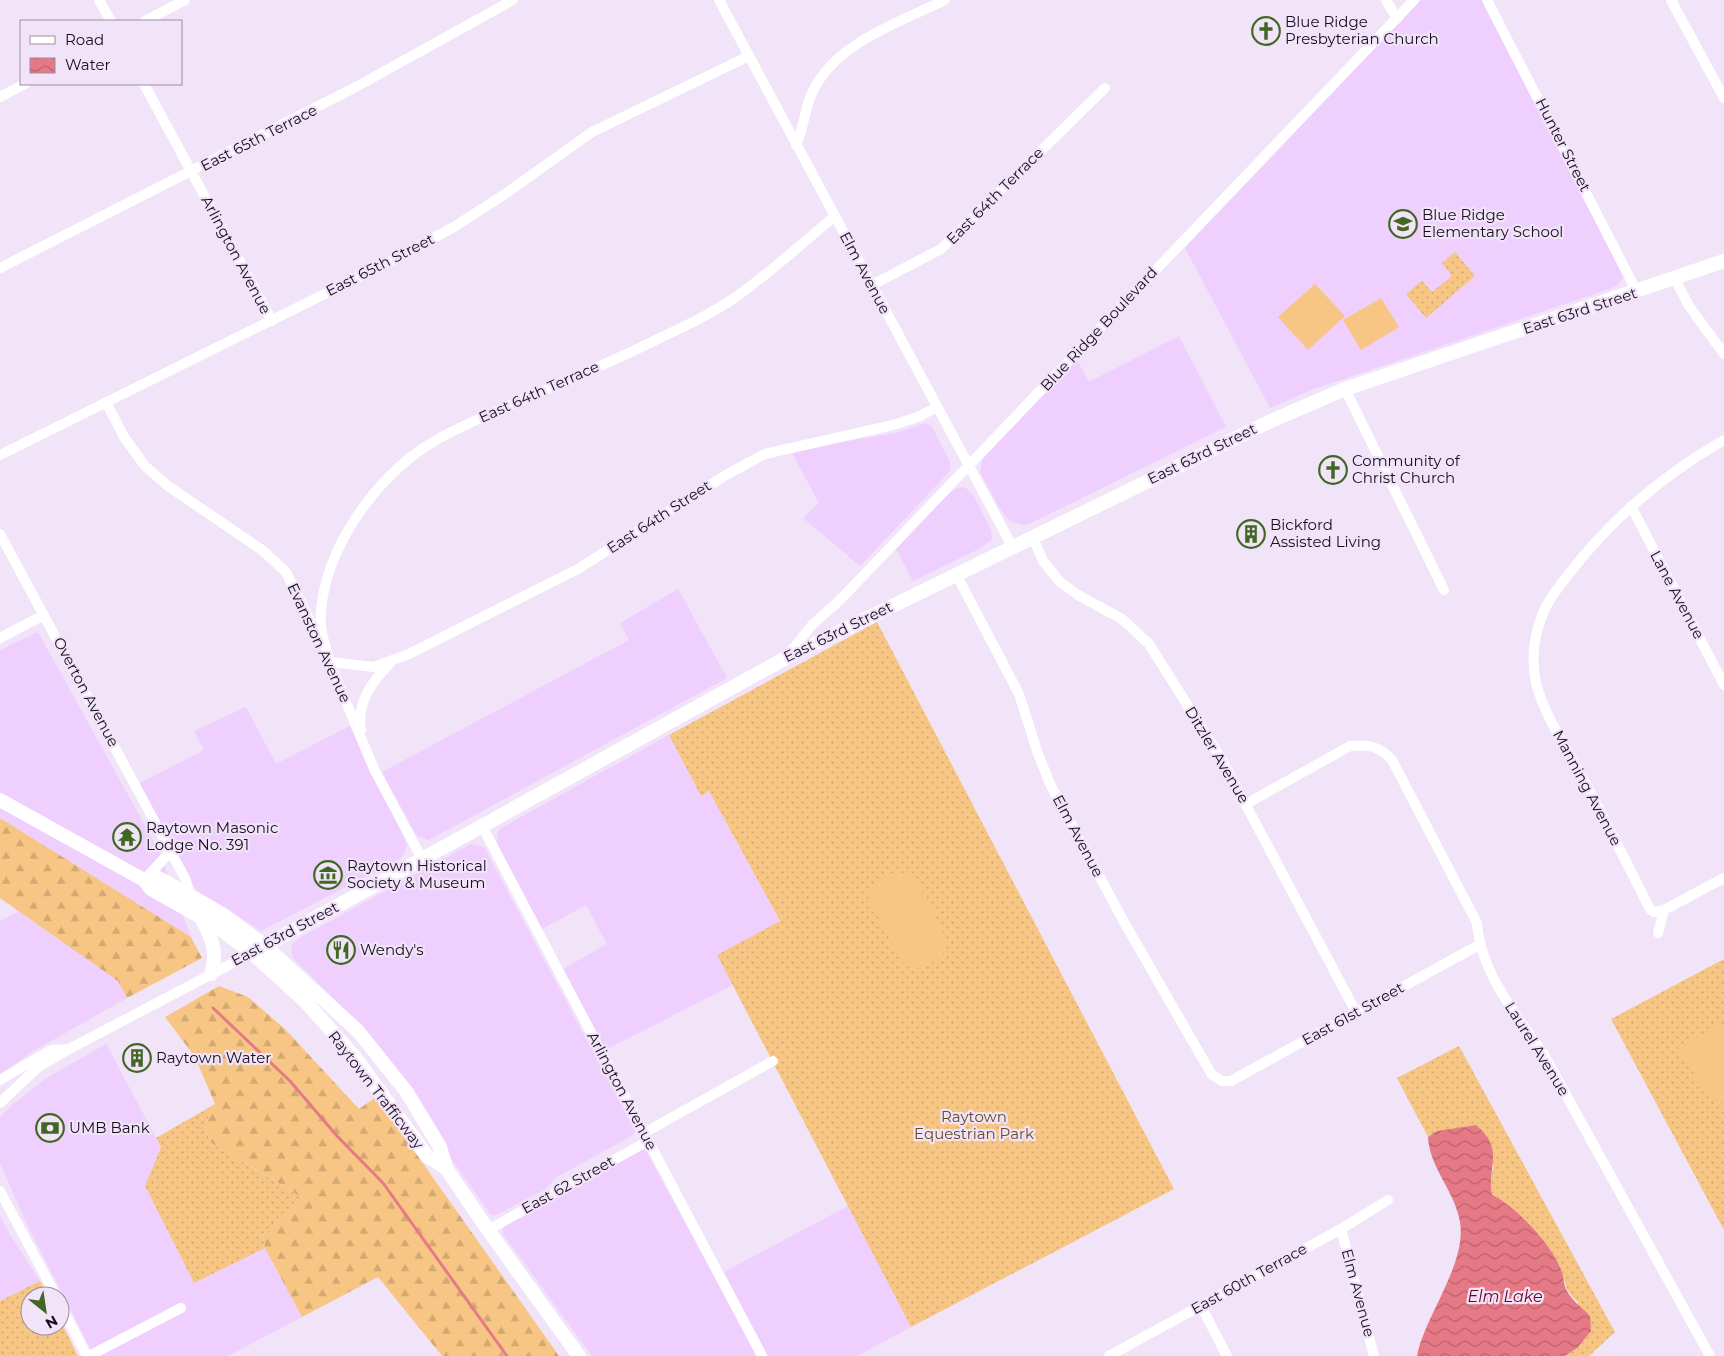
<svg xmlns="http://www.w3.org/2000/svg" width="1724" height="1356" font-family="Montserrat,sans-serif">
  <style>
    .built { fill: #eecffe }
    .grass { fill: url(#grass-dots) }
    .forest { fill: url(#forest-firs) }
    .pitch { fill: #f7c684 }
    .water { fill: url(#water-waves) }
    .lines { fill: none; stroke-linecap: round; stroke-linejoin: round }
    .stream { stroke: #e57a86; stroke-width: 3 }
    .minor { stroke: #fff; stroke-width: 10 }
    .major { stroke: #fff; stroke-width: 14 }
    .labels { text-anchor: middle; stroke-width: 4.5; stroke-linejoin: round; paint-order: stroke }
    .poi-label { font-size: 15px; fill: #190d1f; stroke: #f1e3f8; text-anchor: start }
    .street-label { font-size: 15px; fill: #190d1f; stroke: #f1e3f8 }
    .park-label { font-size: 15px; fill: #664b25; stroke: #f1e3f8 }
    .water-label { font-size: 16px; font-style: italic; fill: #680220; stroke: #f1e3f8 }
  </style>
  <defs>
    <pattern id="grass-dots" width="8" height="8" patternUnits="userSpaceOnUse" patternTransform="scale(1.25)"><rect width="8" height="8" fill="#f7c684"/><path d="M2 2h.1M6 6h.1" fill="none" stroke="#d3a972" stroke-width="1.8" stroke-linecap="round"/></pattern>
    <pattern id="forest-firs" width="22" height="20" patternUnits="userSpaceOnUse" patternTransform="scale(1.25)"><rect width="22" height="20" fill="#f7c684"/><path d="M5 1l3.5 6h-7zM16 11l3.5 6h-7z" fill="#d3a972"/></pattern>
    <pattern id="water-waves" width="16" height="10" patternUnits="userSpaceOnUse" patternTransform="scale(1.25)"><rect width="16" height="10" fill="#e57a86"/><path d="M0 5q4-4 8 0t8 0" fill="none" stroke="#b9626d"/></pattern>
  </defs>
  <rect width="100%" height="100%" fill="#f1e3f8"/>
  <path class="built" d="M 1421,0 L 1482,0 L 1622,272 L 1623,278 L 1619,284 L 1612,288 L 1314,389 L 1270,408 L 1185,248 Z
    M 1179,336 L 1226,427 L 1029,524 L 1022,525 L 1010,521 L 1002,512 L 980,472 L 982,460 L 1077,360 L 1089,382 Z
    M 925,423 L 932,427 L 950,462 L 950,471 L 860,566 L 803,518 L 819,503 L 792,453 L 812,447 L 896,433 Z
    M 961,487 L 966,488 L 975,498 L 991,530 L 992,539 L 981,548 L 913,581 L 896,549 L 950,492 Z
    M 678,589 L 727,678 L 429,840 L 417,836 L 382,772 L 629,640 L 620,623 Z
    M 38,632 L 158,849 L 191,937 L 0,818 L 0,650 Z
    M 246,707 L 276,764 L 350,726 L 407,844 L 406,850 L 400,859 L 261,931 L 196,890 L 138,784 L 204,750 L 194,731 Z
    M 669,735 L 701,795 L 709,791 L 780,922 L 717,955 L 733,985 L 605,1050 L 563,969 L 607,944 L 586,905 L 542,929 L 497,843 L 497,835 L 501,828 Z
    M 471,844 L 484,847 L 635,1131 L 633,1135 L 557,1177 L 544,1190 L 498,1214 L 491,1215 L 349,1014 L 293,958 L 291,949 L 292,944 L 301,937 Z
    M 20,911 L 118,981 L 127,998 L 30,1053 L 0,1075 L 0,921 Z
    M 106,1044 L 161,1147 L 145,1186 L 194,1283 L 265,1248 L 302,1317 L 228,1356 L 94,1356 L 24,1218 L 0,1163 L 0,1117 L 12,1105 L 45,1079 Z
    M 643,1149 L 646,1151 L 757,1356 L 592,1356 L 503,1234 L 503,1227 Z
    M 848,1206 L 911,1327 L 857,1356 L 768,1356 L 724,1272 Z
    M 0,1215 L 10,1235 L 40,1281 L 0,1301 Z"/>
  <path class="grass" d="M 1455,252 L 1475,276 L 1426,318 L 1406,294 L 1422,281 L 1432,292 L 1452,276 L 1442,263 Z
    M 877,622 L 1174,1189 L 911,1327 L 717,955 L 780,921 L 709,791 L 701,796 L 669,735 Z
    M 1724,959 L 1724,1230 L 1611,1019 Z
    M 1459,1046 L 1615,1332 L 1589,1356 L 1565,1356 L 1577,1348 L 1578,1302 C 1565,1290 1567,1288 1562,1272 C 1555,1248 1515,1206 1492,1195 L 1489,1181 L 1494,1166 L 1437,1131 L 1428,1137 L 1397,1078 Z
    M 215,1104 L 205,1125 L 210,1142 L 306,1200 L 278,1220 L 263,1234 L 265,1248 L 194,1283 L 145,1186 L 161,1147 L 156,1138 Z
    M 40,1281 L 48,1296 L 30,1296 L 30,1326 L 60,1326 L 60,1320 L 78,1356 L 0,1356 L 0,1301 Z"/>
  <path class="forest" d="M 0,818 L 191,937 L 202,958 L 127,998 L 118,981 L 0,898 Z
    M 219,986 L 248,997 L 285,1029 L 359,1109 L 376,1097 L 559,1356 L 442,1356 L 378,1277 L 302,1317 L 265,1248 L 263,1234 L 278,1220 L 306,1200 L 210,1142 L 205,1125 L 215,1104 L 195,1057 L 165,1017 Z"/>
  <path class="pitch" d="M 1315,284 L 1345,316 L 1308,350 L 1278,317 Z
    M 1381,298 L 1399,327 L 1361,350 L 1343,320 Z
    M 899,872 L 910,875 L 918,883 L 947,941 C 945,957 933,964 918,968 L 902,963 L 869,899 C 871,883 883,874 899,872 Z
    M 1724,1024 L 1724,1104 L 1701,1086 L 1678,1047 Z"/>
  <path class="water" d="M 1476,1125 C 1506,1150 1486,1167 1492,1195 C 1516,1206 1554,1247 1562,1272 C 1564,1278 1563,1284 1567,1291 C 1571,1300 1583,1308 1590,1316 L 1591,1331 L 1577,1348 L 1565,1356 L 1417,1356 C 1425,1315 1467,1264 1460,1222 C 1455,1191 1429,1167 1428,1137 L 1437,1131 Z"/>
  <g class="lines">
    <path class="stream" d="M 213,1008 L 290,1081 L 337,1136 L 383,1183 L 507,1356"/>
    <path class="minor" d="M 99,0 L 111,21
      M 719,0 L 1012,546
      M 1386,0 L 1397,19
      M 1487,0 L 1637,292
      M 1671,0 L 1724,98
      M 145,21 L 185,0
      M 144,84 L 272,321
      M 0,97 L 25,84
      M 796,145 C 804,129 804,110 812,93 C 835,43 898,23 945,0
      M 835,216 C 805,241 775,268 744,291 C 717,312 682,327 652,342 C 603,366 553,386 503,408 C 477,420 449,431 425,447 C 374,481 326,548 321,611 C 319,629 325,645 330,662 L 374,667 L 409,654 L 578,569 L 726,475 L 765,454 L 893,425 L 918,417 L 937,407
      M 0,268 L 354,88 L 513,0
      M 1675,279 L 1689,306 L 1724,354
      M 872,285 L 941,249 L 1105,88
      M 1345,389 L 1444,590
      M 106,402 L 124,437 L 145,466 L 168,486 L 262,550 L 286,572 L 320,641
      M 0,455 L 381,266 L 454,227 L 505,194 L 592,132 L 749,56
      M 1631,506 L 1724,685
      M 0,534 L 186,880 L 189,893
      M 1032,536 L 1043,561 L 1060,582 L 1078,595 L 1122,619 L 1149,644 L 1222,760 L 1356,1012
      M 956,574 L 1019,694 L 1037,751 L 1050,784 L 1124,922 L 1212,1075 L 1222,1081 L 1231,1081 L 1479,945
      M 0,638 L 44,615
      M 788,655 L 812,625 L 840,600 L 1414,0
      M 328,659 L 374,769 L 422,859
      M 361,730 C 356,702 373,681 391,662
      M 1246,804 L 1350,746 C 1368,744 1379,746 1392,760 L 1477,923 C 1480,971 1516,1015 1543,1053 L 1710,1356
      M 482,826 L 762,1356
      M 144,880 L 171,851
      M 1664,910 L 1654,912 L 1650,909 C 1627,864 1605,819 1581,775 C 1565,745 1545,717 1536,683 C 1531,660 1534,635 1543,613 C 1548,599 1559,587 1568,575 C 1611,519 1663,475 1724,440
      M 1658,933 L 1664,910 L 1724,878
      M 0,1080 L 51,1050 L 68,1049
      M 0,1103 L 37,1068 L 69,1049 L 252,953
      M 644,1133 L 773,1061
      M 0,1191 L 56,1296
      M 1341,1229 L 1374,1356
      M 488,1230 L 648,1141
      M 60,1304 L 87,1356
      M 1201,1306 L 1227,1356
      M 89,1356 L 181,1308
      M 1109,1356 L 1341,1229 L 1388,1200"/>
    <path class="major" d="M 0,800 L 144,880 L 151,889 L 216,926 L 252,953 L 305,1001 L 354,1056 L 427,1156 L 446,1168
      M 144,880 L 159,878 L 224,915 L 265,946 L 358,1031 L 406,1091 L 440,1147 L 446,1168 L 488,1230 L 579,1356
      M 201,917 C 211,937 219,952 211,974
      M 252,953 L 784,659 L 1271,421 L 1345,389 L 1724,261"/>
  </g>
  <defs>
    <symbol id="church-ring" viewBox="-11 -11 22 22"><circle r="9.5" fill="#f1e3f8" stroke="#416823" stroke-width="1.5"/><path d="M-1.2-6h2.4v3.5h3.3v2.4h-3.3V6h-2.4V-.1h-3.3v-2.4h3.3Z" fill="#416823"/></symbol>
    <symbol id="school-ring" viewBox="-11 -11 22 22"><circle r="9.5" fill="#f1e3f8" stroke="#416823" stroke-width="1.5"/><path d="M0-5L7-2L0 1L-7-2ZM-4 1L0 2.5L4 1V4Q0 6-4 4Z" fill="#416823"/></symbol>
    <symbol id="building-ring" viewBox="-11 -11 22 22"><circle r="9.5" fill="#f1e3f8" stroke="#416823" stroke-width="1.5"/><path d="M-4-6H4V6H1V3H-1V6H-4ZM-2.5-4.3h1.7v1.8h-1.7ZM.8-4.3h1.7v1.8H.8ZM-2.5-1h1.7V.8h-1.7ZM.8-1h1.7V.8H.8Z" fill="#416823"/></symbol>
    <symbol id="temple-ring" viewBox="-11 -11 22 22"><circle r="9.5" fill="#f1e3f8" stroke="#416823" stroke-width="1.5"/><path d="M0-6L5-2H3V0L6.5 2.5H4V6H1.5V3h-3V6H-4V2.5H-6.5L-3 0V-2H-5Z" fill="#416823"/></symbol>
    <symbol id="museum-ring" viewBox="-11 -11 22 22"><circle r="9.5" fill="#f1e3f8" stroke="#416823" stroke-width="1.5"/><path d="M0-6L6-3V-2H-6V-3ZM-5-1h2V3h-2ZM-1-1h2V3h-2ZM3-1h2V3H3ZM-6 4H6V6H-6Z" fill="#416823"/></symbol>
    <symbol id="restaurant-ring" viewBox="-11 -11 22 22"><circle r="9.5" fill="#f1e3f8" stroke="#416823" stroke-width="1.5"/><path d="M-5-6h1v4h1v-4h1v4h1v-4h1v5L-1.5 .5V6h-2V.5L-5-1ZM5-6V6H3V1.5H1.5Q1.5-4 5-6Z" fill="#416823"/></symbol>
    <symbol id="bank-ring" viewBox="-11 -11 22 22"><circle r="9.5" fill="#f1e3f8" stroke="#416823" stroke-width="1.5"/><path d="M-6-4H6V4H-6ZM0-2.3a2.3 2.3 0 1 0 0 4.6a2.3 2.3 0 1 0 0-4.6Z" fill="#416823"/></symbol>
  </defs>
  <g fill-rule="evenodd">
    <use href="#church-ring" x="1250" y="15" width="32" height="32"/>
    <use href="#school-ring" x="1387" y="208" width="32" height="32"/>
    <use href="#church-ring" x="1317" y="454" width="32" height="32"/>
    <use href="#building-ring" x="1235" y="518" width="32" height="32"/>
    <use href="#temple-ring" x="111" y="821" width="32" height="32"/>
    <use href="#museum-ring" x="312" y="859" width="32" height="32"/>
    <use href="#restaurant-ring" x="325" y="934" width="32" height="32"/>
    <use href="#building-ring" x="121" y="1042" width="32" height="32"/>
    <use href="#bank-ring" x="34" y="1112" width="32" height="32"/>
  </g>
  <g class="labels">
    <g class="poi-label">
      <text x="1285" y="27">Blue Ridge<tspan x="1285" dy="17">Presbyterian Church</tspan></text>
      <text x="1422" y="220">Blue Ridge<tspan x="1422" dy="17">Elementary School</tspan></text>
      <text x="1352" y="466">Community of<tspan x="1352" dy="17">Christ Church</tspan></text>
      <text x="1270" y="530">Bickford<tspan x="1270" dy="17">Assisted Living</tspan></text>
      <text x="146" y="833">Raytown Masonic<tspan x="146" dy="17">Lodge No. 391</tspan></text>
      <text x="347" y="871">Raytown Historical<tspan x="347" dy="17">Society &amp; Museum</tspan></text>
      <text x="360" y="955">Wendy's</text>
      <text x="156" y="1063">Raytown Water</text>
      <text x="69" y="1133">UMB Bank</text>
    </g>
    <g class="street-label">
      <text transform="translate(259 138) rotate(-27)" y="5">East 65th Terrace</text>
      <text transform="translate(1563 145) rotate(63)" y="5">Hunter Street</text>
      <text transform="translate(995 196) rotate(-45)" y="5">East 64th Terrace</text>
      <text transform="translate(236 255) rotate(62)" y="5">Arlington Avenue</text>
      <text transform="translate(380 265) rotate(-27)" y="5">East 65th Street</text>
      <text transform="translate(865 273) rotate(62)" y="5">Elm Avenue</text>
      <text transform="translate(1580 311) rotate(-18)" y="5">East 63rd Street</text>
      <text transform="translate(1099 329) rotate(-47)" y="5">Blue Ridge Boulevard</text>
      <text transform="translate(539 392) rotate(-24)" y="5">East 64th Terrace</text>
      <text transform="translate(1202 454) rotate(-26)" y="5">East 63rd Street</text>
      <text transform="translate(659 517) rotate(-33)" y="5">East 64th Street</text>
      <text transform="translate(1677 595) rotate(62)" y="5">Lane Avenue</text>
      <text transform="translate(838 632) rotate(-26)" y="5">East 63rd Street</text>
      <text transform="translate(319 643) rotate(65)" y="5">Evanston Avenue</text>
      <text transform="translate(86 692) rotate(62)" y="5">Overton Avenue</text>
      <text transform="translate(1217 755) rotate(59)" y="5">Ditzler Avenue</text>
      <text transform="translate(1587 788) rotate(62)" y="5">Manning Avenue</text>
      <text transform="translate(1078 836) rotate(62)" y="5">Elm Avenue</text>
      <text transform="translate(285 934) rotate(-28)" y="5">East 63rd Street</text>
      <text transform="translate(1353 1014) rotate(-29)" y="5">East 61st Street</text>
      <text transform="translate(1537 1049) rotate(58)" y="5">Laurel Avenue</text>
      <text transform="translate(376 1090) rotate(52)" y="5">Raytown Trafficway</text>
      <text transform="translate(622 1091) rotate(62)" y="5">Arlington Avenue</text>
      <text transform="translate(568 1185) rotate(-29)" y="5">East 62 Street</text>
      <text transform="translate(1249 1279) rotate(-29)" y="5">East 60th Terrace</text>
      <text transform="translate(1358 1293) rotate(75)" y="5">Elm Avenue</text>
    </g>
    <g class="park-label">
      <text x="974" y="1122">Raytown<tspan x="974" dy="17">Equestrian Park</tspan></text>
    </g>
    <g class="water-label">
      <text x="1505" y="1302">Elm Lake</text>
    </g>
  </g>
  <rect x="20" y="20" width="162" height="65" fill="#f1e3f8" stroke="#9b8da1"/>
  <rect x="30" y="36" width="25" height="8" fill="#ffffff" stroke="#9b8da1"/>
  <text x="65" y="45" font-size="15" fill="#190d1f">Road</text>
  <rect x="30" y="58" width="25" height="15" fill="url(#water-waves)" stroke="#9b8da1"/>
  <text x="65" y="70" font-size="15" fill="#190d1f">Water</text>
  <g transform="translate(45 1311) rotate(150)"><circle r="24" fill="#f1e3f8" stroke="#9b8da1"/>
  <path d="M0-4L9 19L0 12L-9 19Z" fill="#416823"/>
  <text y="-8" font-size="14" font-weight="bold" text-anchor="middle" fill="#190d1f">N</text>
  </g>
</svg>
